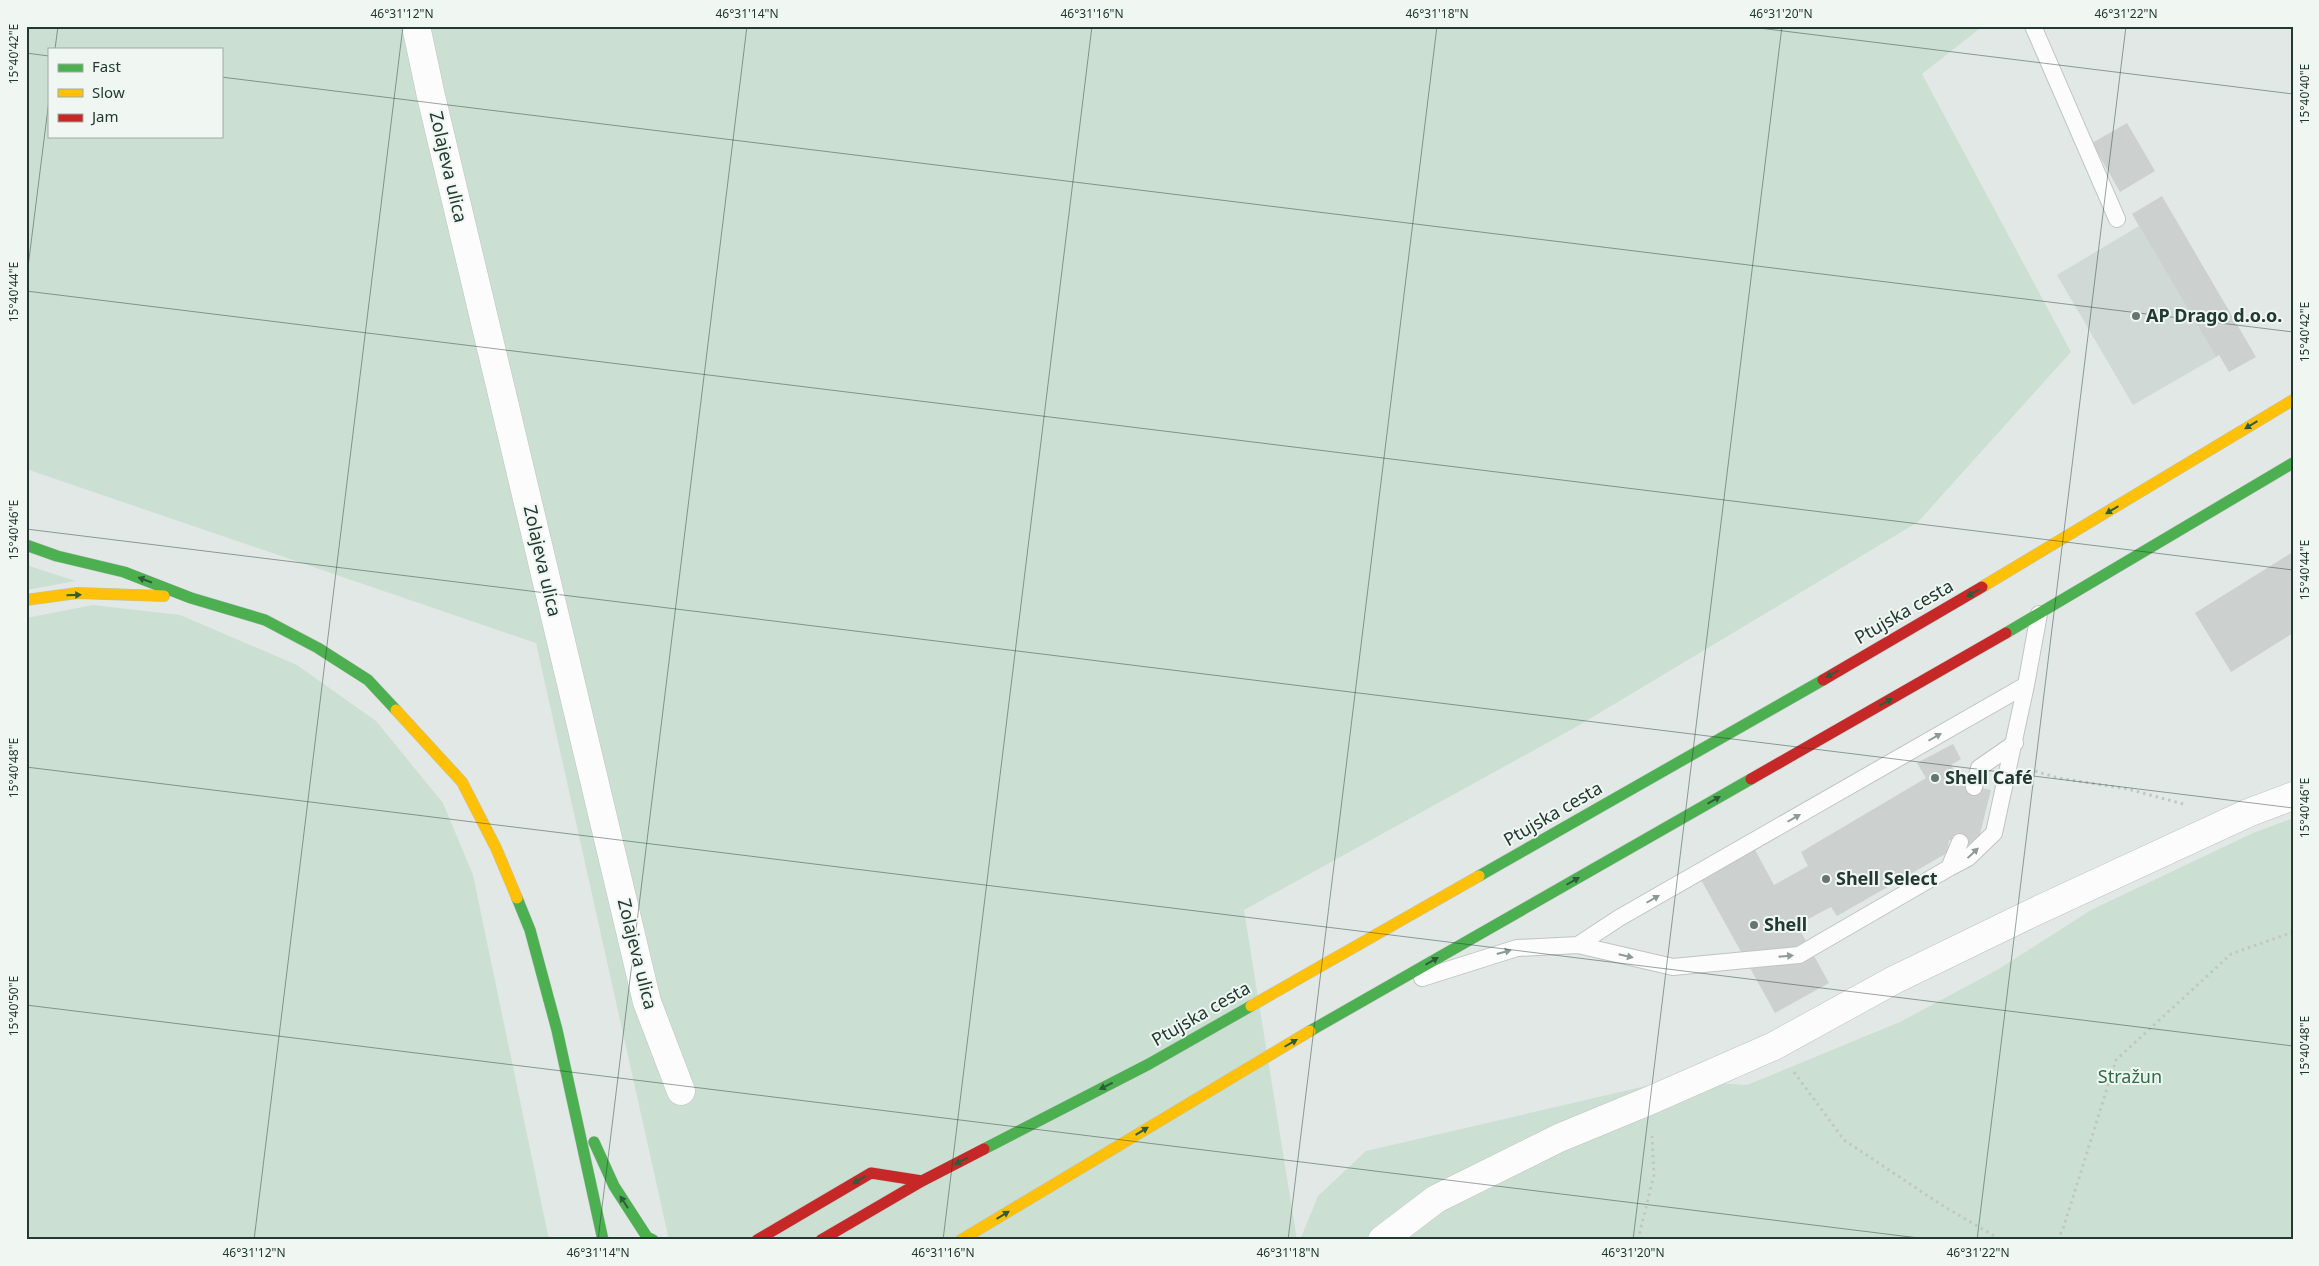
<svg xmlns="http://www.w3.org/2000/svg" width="2319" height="1266" font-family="'Noto Sans',sans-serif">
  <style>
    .built { fill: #d0d9d5 }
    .green { fill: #cbe0d2; fill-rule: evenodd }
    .building { fill: #ccd1cf }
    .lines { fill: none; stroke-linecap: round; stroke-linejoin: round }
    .lane-casing { stroke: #bfc4c2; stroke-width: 18 }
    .street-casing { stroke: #bfc4c2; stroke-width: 29 }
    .fast-casing { stroke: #bcc4c1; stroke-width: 12 }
    .slow-casing { stroke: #bcc4c1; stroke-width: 12 }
    .jam-casing { stroke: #bcc4c1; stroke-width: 12 }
    .path { stroke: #c0c8c4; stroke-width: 3; stroke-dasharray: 2.5 4; stroke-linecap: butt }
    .lane { stroke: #fbfcfb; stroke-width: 16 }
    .street { stroke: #fbfcfb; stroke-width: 28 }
    .fast { stroke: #4caf50; stroke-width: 11 }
    .slow { stroke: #ffc107; stroke-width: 11 }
    .jam { stroke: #c62828; stroke-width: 11 }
    .oneway { fill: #2e5c3b }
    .oneway2 { fill: #8e9a96 }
    .ticks { fill: none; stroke: #213932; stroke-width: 1; stroke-opacity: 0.45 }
    .poi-dot { fill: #657671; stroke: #f0f7f3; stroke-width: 2 }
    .labels { text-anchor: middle; stroke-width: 4; stroke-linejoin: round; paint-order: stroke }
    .street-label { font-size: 18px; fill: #213932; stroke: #f0f7f3 }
    .poi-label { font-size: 18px; font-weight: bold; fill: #213932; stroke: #f0f7f3; text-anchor: start }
    .park-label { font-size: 18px; fill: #2e6d46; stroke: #f0f7f3 }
    .neatline { fill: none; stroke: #213932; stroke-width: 2 }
    .ticks-label { font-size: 12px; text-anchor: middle; fill: #213932 }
  </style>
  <rect width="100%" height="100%" fill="#e2e8e5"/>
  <path class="built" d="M 2139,226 L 2216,357 L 2133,405 L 2057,275 Z"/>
  <path class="green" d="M 26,26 L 1983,26 L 1922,74 L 2071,352 L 1918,522 L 1576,727 L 1244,910 L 1297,1240 L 669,1240 L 536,643 L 26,469 ZM 49,49 L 221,49 L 221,136 L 49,136 Z
    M 26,565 L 76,581 L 26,590 Z
    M 93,605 L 180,615 L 297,665 L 376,721 L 443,803 L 473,875 L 549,1240 L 26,1240 L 26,618 Z
    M 2293,818 L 2293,1240 L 1300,1240 L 1318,1196 L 1366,1151 L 1672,1080 L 1747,1085 L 1900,1022 L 1997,970 L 2091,910 L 2253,833 Z"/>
  <path class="building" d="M 2127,123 L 2155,171 L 2120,192 L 2092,143 Z
    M 2162,196 L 2256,357 L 2229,372 L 2219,355 L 2216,357 L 2132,214 Z
    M 2293,552 L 2293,633 L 2231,672 L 2195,613 Z
    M 1953,744 L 1961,759 L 1951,765 L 1962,784 L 1991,790 L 1977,846 L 1949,840 L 1947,853 L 1837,916 L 1831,907 L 1797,925 L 1829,983 L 1775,1013 L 1700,878 L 1754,848 L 1774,885 L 1808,866 L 1801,852 L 1926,778 L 1917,763 Z"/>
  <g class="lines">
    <defs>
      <path id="lane" d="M 2033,26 L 2117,219
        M 1974,787 L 1979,768 L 2015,743
        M 1949,868 L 1960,842
        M 1578,945 L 1673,967 L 1799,955 L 1949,868 L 1968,858 L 1994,833 L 2026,685
        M 1422,978 L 1517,948 L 1578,945 L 1619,918 L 2026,685 L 2039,614"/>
      <path id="street" d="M 416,26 L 431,96 L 647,1002 L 681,1091
        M 1382,1240 L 1436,1199 L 1559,1138 L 1651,1100 L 1774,1046 L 1894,980 L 2032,913 L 2248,813 L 2293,796"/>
      <path id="fast" d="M 26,545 L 57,556 L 124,572 L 191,598 L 265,620 L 318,648 L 368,680 L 396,710
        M 2006,633 L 2293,463
        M 1479,876 L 1823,680
        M 517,898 L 530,930 L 557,1030 L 603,1240
        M 1310,1031 L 1751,779
        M 594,1142 L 614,1186 L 647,1237 L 653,1240
        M 984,1149 L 1149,1064 L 1251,1006"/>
      <path id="slow" d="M 1982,587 L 2293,400
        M 26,600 L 77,593 L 164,596
        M 396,710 L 462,782 L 496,848 L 517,898
        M 1251,1006 L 1479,876
        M 961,1240 L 1310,1031"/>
      <path id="jam" d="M 1823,680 L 1982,587
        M 1751,779 L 2006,633
        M 757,1240 L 871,1173 L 922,1181
        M 821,1240 L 922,1181 L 984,1149"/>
    </defs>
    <use href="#lane" class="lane-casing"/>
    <use href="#street" class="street-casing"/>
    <use href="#fast" class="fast-casing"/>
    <use href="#slow" class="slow-casing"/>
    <use href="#jam" class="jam-casing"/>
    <path class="path" d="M 2035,771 L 2058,778 L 2128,789 L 2187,805
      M 1794,1072 L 1844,1140 L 1940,1204 L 2001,1240
      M 1638,1240 L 1654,1175 L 1652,1136
      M 2057,1240 L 2063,1229 L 2116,1060 L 2231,954 L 2293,932"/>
    <use href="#lane" class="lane"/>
    <use href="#street" class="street"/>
    <use href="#fast" class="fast"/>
    <use href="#slow" class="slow"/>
    <use href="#jam" class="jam"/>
  </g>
  <defs><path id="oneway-solid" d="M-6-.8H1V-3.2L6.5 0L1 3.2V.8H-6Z" transform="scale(1.25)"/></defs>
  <g class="oneway">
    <use href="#oneway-solid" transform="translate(2251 425) rotate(149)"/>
    <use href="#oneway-solid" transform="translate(2112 510) rotate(149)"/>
    <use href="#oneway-solid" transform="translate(145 580) rotate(-159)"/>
    <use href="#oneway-solid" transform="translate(1973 593) rotate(150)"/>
    <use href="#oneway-solid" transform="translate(74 595) rotate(-2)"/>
    <use href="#oneway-solid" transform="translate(1832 674) rotate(150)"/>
    <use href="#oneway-solid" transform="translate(1886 702) rotate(-30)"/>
    <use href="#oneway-solid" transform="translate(1714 800) rotate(-30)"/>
    <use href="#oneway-solid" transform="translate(1573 881) rotate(-30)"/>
    <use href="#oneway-solid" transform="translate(1432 961) rotate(-30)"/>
    <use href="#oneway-solid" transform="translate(1291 1043) rotate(-30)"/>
    <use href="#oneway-solid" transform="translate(1106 1086) rotate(153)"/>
    <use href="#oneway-solid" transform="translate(1142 1131) rotate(-31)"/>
    <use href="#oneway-solid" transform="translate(961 1161) rotate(153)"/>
    <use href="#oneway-solid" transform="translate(859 1180) rotate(149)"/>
    <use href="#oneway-solid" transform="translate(624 1202) rotate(-123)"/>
    <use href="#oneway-solid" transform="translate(1003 1215) rotate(-31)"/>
  </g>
  <g class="oneway2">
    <use href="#oneway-solid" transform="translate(1935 737) rotate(-30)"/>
    <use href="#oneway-solid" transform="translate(1794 818) rotate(-30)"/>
    <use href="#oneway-solid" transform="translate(1973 853) rotate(-43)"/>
    <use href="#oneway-solid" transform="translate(1653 899) rotate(-30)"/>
    <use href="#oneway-solid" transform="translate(1504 952) rotate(-15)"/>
    <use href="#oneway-solid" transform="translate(1626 956) rotate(13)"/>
    <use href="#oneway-solid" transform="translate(1786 956) rotate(-5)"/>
  </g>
  <path class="ticks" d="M 1743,26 L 2293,94M 55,49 L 58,26M 26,53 L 49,56M 221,77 L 2293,332M 26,283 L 49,100M 26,291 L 2293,570M 26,529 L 2293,808M 26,767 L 2293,1046M 26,1005 L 1935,1240M 254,1240 L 403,26M 598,1240 L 747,26M 943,1240 L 1092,26M 1288,1240 L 1437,26M 1633,1240 L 1782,26M 1977,1240 L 2126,26"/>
  <g class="poi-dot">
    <circle cx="2136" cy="316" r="5"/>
    <circle cx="1935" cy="778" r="5"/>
    <circle cx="1826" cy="879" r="5"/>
    <circle cx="1754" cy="925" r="5"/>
  </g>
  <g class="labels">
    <g class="street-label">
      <text transform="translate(448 167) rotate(77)" y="6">Zolajeva ulica</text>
      <text transform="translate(542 561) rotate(77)" y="6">Zolajeva ulica</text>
      <text transform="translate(1904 612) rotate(-30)" y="6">Ptujska cesta</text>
      <text transform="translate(1553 814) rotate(-30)" y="6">Ptujska cesta</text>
      <text transform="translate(637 954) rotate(76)" y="6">Zolajeva ulica</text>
      <text transform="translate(1201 1014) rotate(-30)" y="6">Ptujska cesta</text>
    </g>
    <g class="poi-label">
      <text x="2146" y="322">AP Drago d.o.o.</text>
      <text x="1945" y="784">Shell Café</text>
      <text x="1836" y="885">Shell Select</text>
      <text x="1764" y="931">Shell</text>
    </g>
    <g class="park-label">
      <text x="2130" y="1083">Stražun</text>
    </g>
  </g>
  <rect width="2319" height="1266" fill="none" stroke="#f0f7f3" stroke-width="55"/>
  <rect x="48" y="48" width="175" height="90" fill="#f0f7f3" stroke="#9daba6"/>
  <rect x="58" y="64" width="25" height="8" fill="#4caf50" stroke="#9daba6"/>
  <text x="92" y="72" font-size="15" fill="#213932">Fast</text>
  <rect x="58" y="89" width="25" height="8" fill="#ffc107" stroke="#9daba6"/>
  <text x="92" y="98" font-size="15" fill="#213932">Slow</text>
  <rect x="58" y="114" width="25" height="8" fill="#c62828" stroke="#9daba6"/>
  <text x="92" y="122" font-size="15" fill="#213932">Jam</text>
  <rect x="28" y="28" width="2264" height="1210" class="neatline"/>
  <g class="ticks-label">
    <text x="402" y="18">46°31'12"N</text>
    <text x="747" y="18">46°31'14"N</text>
    <text x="1092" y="18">46°31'16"N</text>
    <text x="1437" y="18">46°31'18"N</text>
    <text x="1781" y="18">46°31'20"N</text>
    <text x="2126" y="18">46°31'22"N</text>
    <text transform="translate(14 54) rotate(-90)" y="4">15°40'42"E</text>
    <text transform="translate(2305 94) rotate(-90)" y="4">15°40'40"E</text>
    <text transform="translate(14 292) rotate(-90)" y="4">15°40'44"E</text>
    <text transform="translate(2305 332) rotate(-90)" y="4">15°40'42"E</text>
    <text transform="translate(14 530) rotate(-90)" y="4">15°40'46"E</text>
    <text transform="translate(2305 570) rotate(-90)" y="4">15°40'44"E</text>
    <text transform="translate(14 768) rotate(-90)" y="4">15°40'48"E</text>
    <text transform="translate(2305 808) rotate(-90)" y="4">15°40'46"E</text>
    <text transform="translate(14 1006) rotate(-90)" y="4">15°40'50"E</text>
    <text transform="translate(2305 1046) rotate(-90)" y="4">15°40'48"E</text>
    <text x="254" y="1257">46°31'12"N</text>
    <text x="598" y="1257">46°31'14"N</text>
    <text x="943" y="1257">46°31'16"N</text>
    <text x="1288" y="1257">46°31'18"N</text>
    <text x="1633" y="1257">46°31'20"N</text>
    <text x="1978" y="1257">46°31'22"N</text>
  </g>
</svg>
